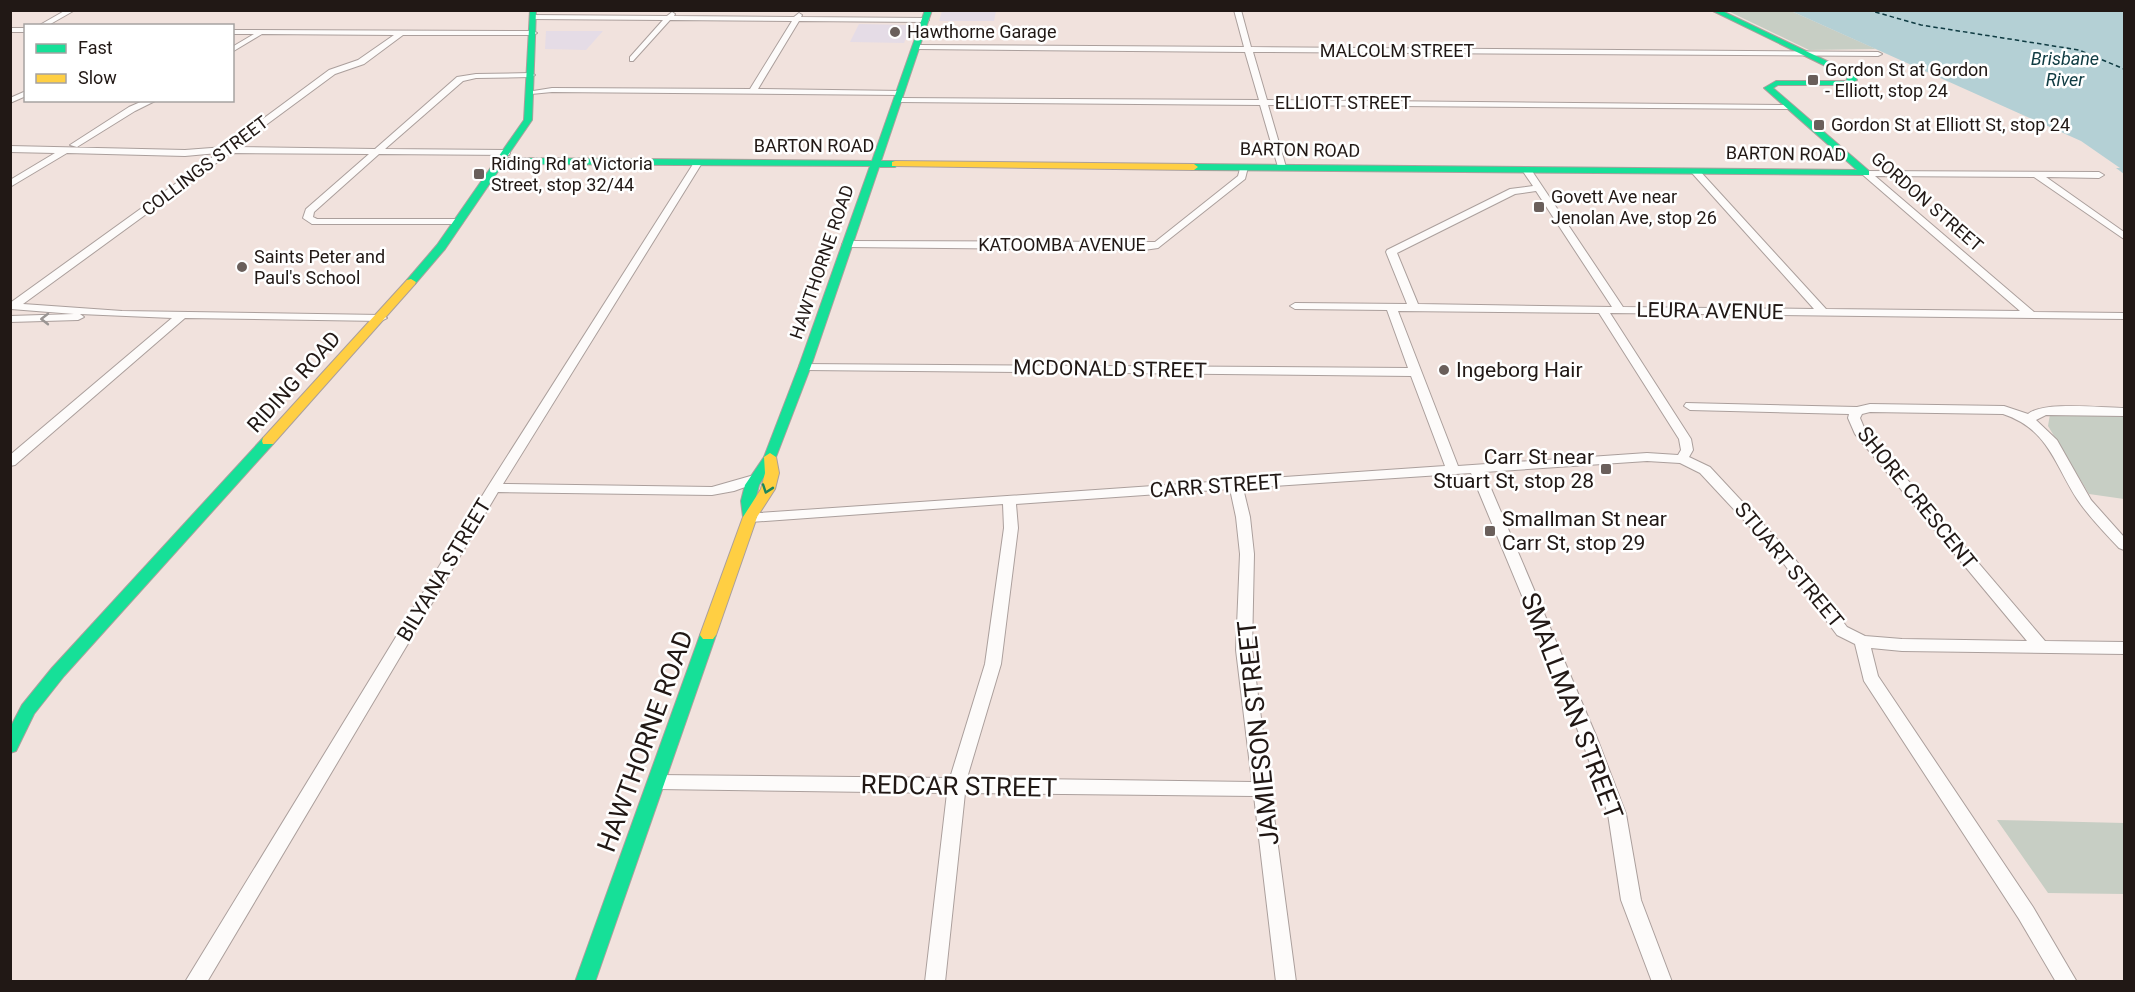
<svg xmlns="http://www.w3.org/2000/svg" width="2135" height="992" font-family="Roboto,sans-serif">
  <style>
    .commercial { fill: #e5dce6 }
    .green { fill: #c7cec4 }
    .water { fill: #b4d0d5 }
    .lines { fill: none; stroke-linecap: round; stroke-linejoin: round }
    .ferry { stroke: #0f3b42; stroke-width: 1.5; stroke-dasharray: 4.5 3; stroke-linecap: butt }
    .street-casing { stroke: #ab9f9c; stroke-width: 2 }
    .fast-casing { stroke: #ab9f9c; stroke-width: 2 }
    .slow-casing { stroke: #ab9f9c; stroke-width: 2 }
    .street { fill: #fdfbfa; fill-rule: evenodd }
    .fast { fill: #16e098; fill-rule: evenodd }
    .slow { fill: #ffcf43; fill-rule: evenodd }
    .oneway { stroke: #9a9593 }
    .oneway2 { stroke: #1b865d }
    .poi-dot { fill: #6a5f5b; stroke: #fff; stroke-width: 2 }
    .labels { text-anchor: middle; stroke-width: 5; stroke-linejoin: round; paint-order: stroke }
    .far-poi-label { font-size: 18px; fill: #211815; stroke: #fff; text-anchor: start }
    .far-street-label { font-size: 18px; fill: #211815; stroke: #fff }
    .far-water-label { font-size: 18px; font-style: italic; fill: #0f3b42; stroke: #fff }
    .street-label { font-size: 21px; fill: #211815; stroke: #fff }
    .poi-label { font-size: 21px; fill: #211815; stroke: #fff; text-anchor: start }
    .near-street-label { font-size: 26px; fill: #211815; stroke: #fff }
  </style>
  <rect width="100%" height="100%" fill="#f1e2dd"/>
  <path class="commercial" d="M 942,11 L 942,10 L 996,11 L 994,21 L 939,21 Z
    M 859,24 L 911,25 L 904,43 L 850,42 Z
    M 546,31 L 603,31 L 586,50 L 545,49 Z"/>
  <path class="green" d="M 1728,11 L 1791,11 L 1876,49 L 1809,50 Z
    M 2050,414 L 2124,415 L 2124,499 L 2089,494 L 2048,426 Z
    M 1997,820 L 2124,823 L 2124,894 L 2048,893 Z"/>
  <path class="water" d="M 1791,11 L 2124,11 L 2124,174 L 2116,168 L 2120,168 L 2081,141 Z"/>
  <g class="lines">
    <path class="ferry" d="M 1868,10 L 1921,25 L 2079,50 L 2124,69"/>
    <defs>
      <path id="street" d="M 66,10 L 75,10 L 47,26 L 38,26 Z
        M 1234,10 L 1241,10 L 1251,47 L 1878,52 L 1882,54 L 1878,56 L 1253,52 L 1267,100 L 1788,105 L 1792,107 L 1788,109 L 1268,105 L 1286,167 L 1282,170 L 1278,167 L 1260,105 L 898,102 L 894,100 L 898,98 L 1259,100 L 1245,52 L 917,49 L 913,47 L 917,45 L 1244,47 Z
        M 672,12 L 675,14 L 674,16 L 794,17 L 799,13 L 802,15 L 801,17 L 926,18 L 929,20 L 926,22 L 799,21 L 758,89 L 903,91 L 903,95 L 900,95 L 552,92 L 531,94 L 527,92 L 552,88 L 750,89 L 792,21 L 670,20 L 633,61 L 630,61 L 630,57 L 663,20 L 533,19 L 530,17 L 533,15 L 667,16 Z
        M 10,28 L 26,28 L 26,32 L 10,32 Z
        M 232,30 L 533,31 L 537,33 L 533,35 L 403,35 L 364,64 L 335,74 L 236,147 L 375,149 L 457,77 L 476,74 L 531,73 L 535,75 L 531,77 L 476,78 L 463,81 L 385,149 L 506,150 L 510,153 L 509,155 L 379,154 L 314,212 L 313,217 L 317,219 L 458,219 L 463,222 L 461,224 L 312,224 L 303,218 L 306,209 L 369,154 L 230,153 L 23,304 L 122,311 L 381,315 L 387,318 L 381,321 L 185,318 L 15,465 L 10,466 L 10,455 L 172,318 L 80,314 L 84,317 L 78,320 L 10,322 L 10,316 L 74,314 L 11,309 L 10,303 L 218,153 L 185,156 L 67,153 L 10,187 L 10,180 L 55,153 L 10,152 L 10,146 L 185,150 L 225,147 L 329,70 L 358,60 L 394,35 L 262,34 L 232,52 L 232,47 L 254,34 L 232,34 Z
        M 26,91 L 26,96 L 10,103 L 10,98 Z
        M 145,100 L 157,100 L 135,111 L 77,147 L 70,145 L 129,107 Z
        M 695,161 L 702,163 L 503,484 L 712,487 L 754,475 L 761,479 L 759,482 L 734,491 L 712,495 L 498,492 L 207,982 L 185,982 L 487,488 Z
        M 1241,165 L 1248,167 L 1245,179 L 1158,248 L 1144,250 L 847,247 L 842,244 L 847,241 L 1155,242 L 1238,176 Z
        M 1527,167 L 1530,168 L 1623,307 L 1814,309 L 1692,173 L 1692,169 L 1698,169 L 1826,309 L 2020,311 L 1863,175 L 1863,171 L 2099,172 L 2104,175 L 2099,178 L 2046,177 L 2124,232 L 2124,239 L 2034,177 L 1875,176 L 2034,312 L 2124,313 L 2124,319 L 1610,313 L 1691,439 L 1693,450 L 1689,457 L 1710,467 L 1791,554 L 1847,627 L 1865,636 L 1902,639 L 2027,641 L 1855,434 L 1848,418 L 1849,414 L 1690,410 L 1684,406 L 1686,403 L 1857,407 L 1870,404 L 2004,406 L 2028,414 C 2043,401 2103,408 2124,408 L 2124,416 L 2046,415 L 2036,420 L 2057,440 L 2091,500 L 2124,537 L 2124,550 L 2119,548 C 2104,532 2089,517 2077,499 C 2054,463 2048,429 2003,414 L 1870,412 L 1862,414 L 1860,418 L 1865,430 L 2045,641 L 2124,642 L 2124,654 L 1902,651 L 1871,648 L 1878,676 L 2033,907 L 2077,982 L 2056,982 L 2019,919 L 1864,681 L 1855,644 L 1837,635 L 1781,560 L 1700,473 L 1680,463 L 1647,461 L 1484,472 L 1597,738 L 1626,814 L 1641,900 L 1672,982 L 1652,982 L 1621,900 L 1608,814 L 1581,738 L 1471,473 L 1243,488 L 1250,517 L 1254,554 L 1252,650 L 1296,982 L 1276,982 L 1254,796 L 965,793 L 945,982 L 925,982 L 947,793 L 657,789 L 651,787 L 648,782 L 651,777 L 657,775 L 950,778 L 985,664 L 1004,528 L 1003,504 L 750,522 L 743,517 L 745,514 L 1445,466 L 1411,376 L 805,370 L 801,368 L 799,366 L 801,364 L 1408,368 L 1387,310 L 1295,309 L 1290,306 L 1295,303 L 1407,304 L 1386,252 L 1387,250 L 1510,189 L 1533,186 L 1522,170 ZM 1536,191 L 1612,307 L 1418,304 L 1397,253 L 1515,194 ZM 1398,311 L 1599,313 L 1679,439 L 1681,450 L 1678,455 L 1647,453 L 1458,466 ZM 1230,489 L 1236,517 L 1240,554 L 1236,650 L 1252,782 L 967,778 L 1001,664 L 1018,528 L 1016,504 Z"/>
      <path id="fast" d="M 530,10 L 536,10 L 532,120 L 506,158 L 872,161 L 925,10 L 932,10 L 881,161 L 895,161 L 899,164 L 895,167 L 879,167 L 811,366 L 776,457 L 759,485 L 755,501 L 757,517 L 755,520 L 750,522 L 743,517 L 741,501 L 745,485 L 764,457 L 799,366 L 870,166 L 503,164 L 445,249 L 415,284 L 407,284 L 407,280 L 437,245 L 524,120 Z
        M 1711,10 L 1720,10 L 1854,74 L 1857,80 L 1848,85 L 1778,85 L 1773,88 L 1869,171 L 1869,175 L 1194,170 L 1190,167 L 1194,164 L 1857,170 L 1764,88 L 1776,81 L 1846,81 L 1848,77 Z
        M 268,437 L 274,441 L 273,444 L 64,676 L 34,714 L 16,751 L 10,753 L 10,728 L 22,705 L 52,668 L 263,438 Z
        M 708,629 L 713,631 L 716,635 L 595,982 L 575,982 L 700,635 L 703,631 Z"/>
      <path id="slow" d="M 895,161 L 1194,164 L 1198,167 L 1194,170 L 892,166 L 892,162 Z
        M 411,279 L 416,282 L 415,284 L 273,444 L 263,444 L 262,441 L 263,438 L 407,280 Z
        M 770,453 L 776,457 L 779,473 L 775,489 L 757,517 L 716,635 L 713,639 L 703,639 L 700,635 L 743,517 L 761,489 L 765,473 L 764,457 Z"/>
    </defs>
    <use href="#street" class="street-casing"/>
    <use href="#fast" class="fast-casing"/>
    <use href="#slow" class="slow-casing"/>
    <use href="#street" class="street"/>
    <use href="#fast" class="fast"/>
    <use href="#slow" class="slow"/>
  </g>
  <defs><path id="oneway-chevron" d="M-2-3.5L2.5 0L-2 3.5" fill="none" stroke-width="1.6" stroke-linecap="round" stroke-linejoin="round" transform="scale(1.5)"/></defs>
  <use class="oneway" href="#oneway-chevron" transform="translate(45 319) rotate(180)"/>
  <use class="oneway2" href="#oneway-chevron" transform="translate(767 489) rotate(109)"/>
  <g class="poi-dot">
    <circle cx="895" cy="32" r="6"/>
    <rect x="1807" y="74" width="12" height="12" rx="3"/>
    <rect x="1813" y="119" width="12" height="12" rx="3"/>
    <rect x="473" y="168" width="12" height="12" rx="3"/>
    <rect x="1533" y="201" width="12" height="12" rx="3"/>
    <circle cx="242" cy="267" r="6"/>
    <circle cx="1444" cy="370" r="6"/>
    <rect x="1600" y="463" width="12" height="12" rx="3"/>
    <rect x="1484" y="525" width="12" height="12" rx="3"/>
  </g>
  <g class="labels">
    <g class="far-poi-label">
      <text x="907" y="38">Hawthorne Garage</text>
      <text x="1825" y="76">Gordon St at Gordon<tspan x="1825" dy="21">- Elliott, stop 24</tspan></text>
      <text x="1831" y="131">Gordon St at Elliott St, stop 24</text>
      <text x="491" y="170">Riding Rd at Victoria<tspan x="491" dy="21">Street, stop 32/44</tspan></text>
      <text x="1551" y="203">Govett Ave near<tspan x="1551" dy="21">Jenolan Ave, stop 26</tspan></text>
      <text x="254" y="263">Saints Peter and<tspan x="254" dy="21">Paul's School</tspan></text>
    </g>
    <g class="far-street-label">
      <text x="1397" y="57">MALCOLM STREET</text>
      <text x="1343" y="109">ELLIOTT STREET</text>
      <text x="814" y="152">BARTON ROAD</text>
      <text transform="translate(1300 150) rotate(1)" y="6">BARTON ROAD</text>
      <text transform="translate(1786 154) rotate(1)" y="6">BARTON ROAD</text>
      <text transform="translate(205 166) rotate(-37)" y="6">COLLINGS STREET</text>
      <text transform="translate(1927 202) rotate(41)" y="6">GORDON STREET</text>
      <text x="1062" y="251">KATOOMBA AVENUE</text>
      <text transform="translate(822 262) rotate(-71)" y="6">HAWTHORNE ROAD</text>
    </g>
    <g class="far-water-label">
      <text x="2065" y="65">Brisbane<tspan x="2065" dy="21">River</tspan></text>
    </g>
    <g class="street-label">
      <text transform="translate(1710 311) rotate(1)" y="7">LEURA AVENUE</text>
      <text transform="translate(1110 369) rotate(1)" y="7">MCDONALD STREET</text>
      <text transform="translate(294 382) rotate(-48)" y="7">RIDING ROAD</text>
      <text transform="translate(1216 486) rotate(-4)" y="7">CARR STREET</text>
      <text transform="translate(1917 498) rotate(51)" y="7">SHORE CRESCENT</text>
      <text transform="translate(1789 565) rotate(50)" y="7">STUART STREET</text>
      <text transform="translate(444 570) rotate(-59)" y="7">BILYANA STREET</text>
    </g>
    <g class="poi-label">
      <text x="1456" y="377">Ingeborg Hair</text>
      <text x="1594" y="464" text-anchor="end">Carr St near<tspan x="1594" dy="24">Stuart St, stop 28</tspan></text>
      <text x="1502" y="526">Smallman St near<tspan x="1502" dy="24">Carr St, stop 29</tspan></text>
    </g>
    <g class="near-street-label">
      <text transform="translate(1572 706) rotate(69)" y="9">SMALLMAN STREET</text>
      <text transform="translate(1258 733) rotate(-96)" y="9">JAMIESON STREET</text>
      <text transform="translate(645 741) rotate(-70)" y="9">HAWTHORNE ROAD</text>
      <text transform="translate(959 786) rotate(1)" y="9">REDCAR STREET</text>
    </g>
  </g>
  <rect width="2135" height="992" fill="none" stroke="#211815" stroke-width="24"/>
  <rect x="24" y="24" width="210" height="78" fill="#ffffff" stroke="#a6a3a1" stroke-width="1.5"/>
  <rect x="36" y="44" width="30" height="9" fill="#16e098" stroke="#a6a3a1" stroke-width="1.5"/>
  <text x="78" y="54" font-size="18" fill="#211815">Fast</text>
  <rect x="36" y="74" width="30" height="9" fill="#ffcf43" stroke="#a6a3a1" stroke-width="1.5"/>
  <text x="78" y="84" font-size="18" fill="#211815">Slow</text>
</svg>
